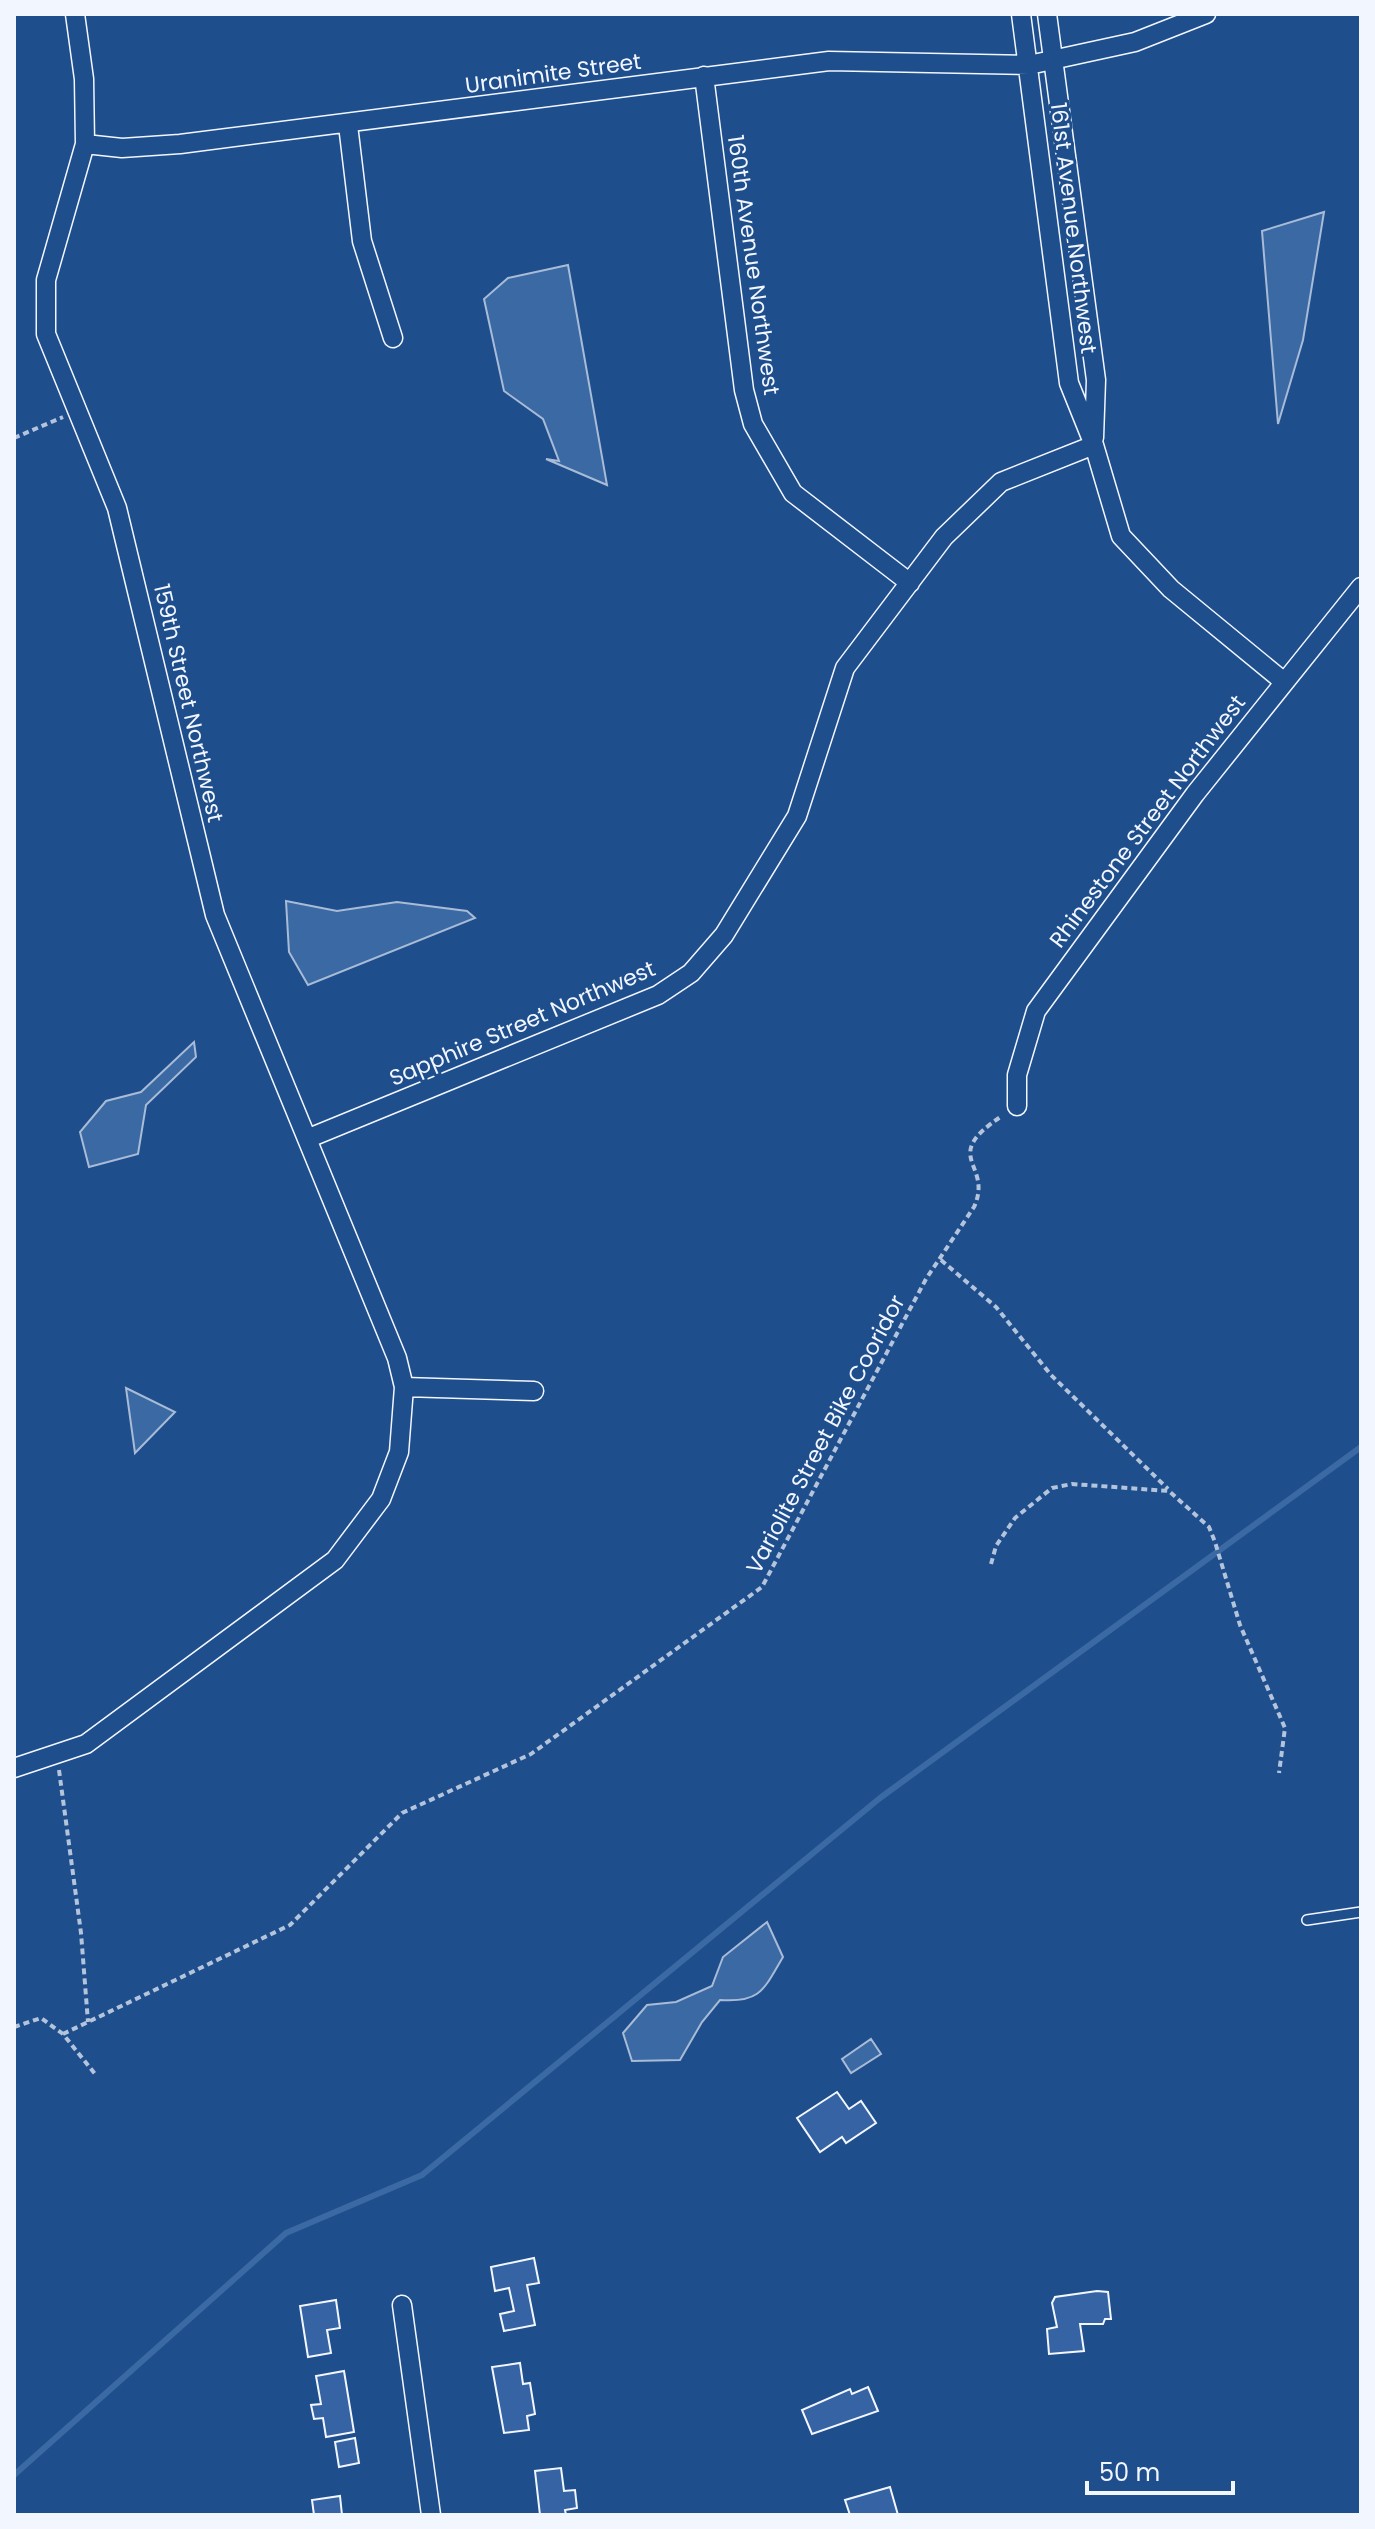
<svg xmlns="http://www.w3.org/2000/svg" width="1375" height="2529" font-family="Poppins,sans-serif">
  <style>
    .water { fill: #3b69a3; stroke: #a8bbd7; stroke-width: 2 }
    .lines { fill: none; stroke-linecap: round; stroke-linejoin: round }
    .stream { stroke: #3b69a3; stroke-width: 6 }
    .building { fill: #3563a3; stroke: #f2f6ff; stroke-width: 2 }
    .lane-casing { stroke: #f2f6ff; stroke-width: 12 }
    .street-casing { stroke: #f2f6ff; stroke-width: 21 }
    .path { stroke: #b3c4dc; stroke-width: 4; stroke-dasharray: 6 4; stroke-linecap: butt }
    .lane { stroke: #1f4e8c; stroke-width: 9 }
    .street { stroke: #1f4e8c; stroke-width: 18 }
    .labels { text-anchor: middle; stroke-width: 6; stroke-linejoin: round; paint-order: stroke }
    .street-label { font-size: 22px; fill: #f2f6ff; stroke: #1f4e8c }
  </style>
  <rect width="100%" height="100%" fill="#1f4e8c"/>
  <path class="water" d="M 1324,212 L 1303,340 L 1278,424 L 1262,231 Z
    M 568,265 L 607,485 L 546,459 L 559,461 L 543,419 L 504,391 L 484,299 L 508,278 Z
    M 286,901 L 337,911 L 397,902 L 467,911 L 475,918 L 308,985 L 289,952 Z
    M 194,1042 L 196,1057 L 146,1105 L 138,1154 L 89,1167 L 80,1132 L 106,1101 L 141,1092 Z
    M 126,1388 L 175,1412 L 135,1453 Z
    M 767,1922 L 783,1957 C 764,1989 761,2003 720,2000 L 702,2022 L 680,2060 L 632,2061 L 623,2033 L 647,2005 L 676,2002 L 712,1986 L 723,1957 Z
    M 871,2039 L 881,2054 L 851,2073 L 842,2059 Z"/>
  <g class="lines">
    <path class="stream" d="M 14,2475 L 286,2233 L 422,2175 L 880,1798 L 1361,1447"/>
  </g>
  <path class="building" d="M 837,2092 L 849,2109 L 861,2101 L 876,2123 L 846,2143 L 842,2137 L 820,2152 L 797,2118 Z
    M 534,2258 L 539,2283 L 527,2285 L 535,2325 L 504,2331 L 500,2314 L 514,2311 L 509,2288 L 495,2291 L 491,2267 Z
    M 1097,2291 L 1108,2292 L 1111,2319 L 1105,2319 L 1103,2324 L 1080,2324 L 1084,2351 L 1049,2354 L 1047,2329 L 1057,2327 L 1052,2303 L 1055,2297 Z
    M 336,2300 L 340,2328 L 327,2330 L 331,2353 L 308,2357 L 300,2306 Z
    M 520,2363 L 523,2384 L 530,2383 L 535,2414 L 527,2416 L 529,2430 L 504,2433 L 492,2367 Z
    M 344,2371 L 354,2432 L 326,2437 L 323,2418 L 314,2419 L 311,2405 L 321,2404 L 316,2376 Z
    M 868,2387 L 878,2411 L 812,2434 L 802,2410 L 850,2389 L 852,2394 Z
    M 355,2438 L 359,2463 L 339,2467 L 335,2442 Z
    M 561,2468 L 564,2491 L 575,2490 L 577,2508 L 565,2510 L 566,2515 L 540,2515 L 535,2471 Z
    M 890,2487 L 898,2515 L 850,2515 L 845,2500 Z
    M 340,2496 L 342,2515 L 314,2515 L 312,2500 Z"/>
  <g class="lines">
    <defs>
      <path id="lane" d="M 1307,1920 L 1361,1912"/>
      <path id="street" d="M 1021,14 L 1069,383 L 1094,445 L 1121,536 L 1171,589 L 1283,681
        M 1047,14 L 1096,380 L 1094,438
        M 704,76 L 744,390 L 753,424 L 793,493 L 910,583
        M 348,125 L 362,241 L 393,338
        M 85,144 L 122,148 L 180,144 L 829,61 L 1029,65 L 1135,42 L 1206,14
        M 1017,1106 L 1017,1075 L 1036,1011 L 1195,794 L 1361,587
        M 309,1138 L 658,995 L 691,973 L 724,935 L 797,816 L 845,668 L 944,537 L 1001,482 L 1094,445
        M 404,1387 L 534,1391
        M 14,1768 L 86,1744 L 335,1560 L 381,1499 L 399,1452 L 404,1387 L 397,1358 L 215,915 L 117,508 L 46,334 L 46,280 L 85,144 L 84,79 L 75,14
        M 402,2305 L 431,2515"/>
    </defs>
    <use href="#lane" class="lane-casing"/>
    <use href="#street" class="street-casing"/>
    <path class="path" d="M 14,438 L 63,417
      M 941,1260 L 996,1307 L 1051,1375 L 1168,1489
      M 991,1564 L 996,1546 L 1015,1518 L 1052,1488 L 1072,1484 L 1169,1491 L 1209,1527 L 1215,1542 L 1240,1625 L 1285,1728 L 1279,1773
      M 59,1770 L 81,1933 L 88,2022
      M 14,2027 L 41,2018 L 63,2034 L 95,2074
      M 63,2034 L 290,1925 L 402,1813 L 531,1754 L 762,1587 L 926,1279 L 974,1207 C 994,1163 938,1158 1002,1116"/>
    <use href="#lane" class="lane"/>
    <use href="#street" class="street"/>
  </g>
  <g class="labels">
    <g class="street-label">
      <text transform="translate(553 73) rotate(-8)" y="8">Uranimite Street</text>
      <text transform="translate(1074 228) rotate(83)" y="8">161st Avenue Northwest</text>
      <text transform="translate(754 265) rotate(82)" y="8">160th Avenue Northwest</text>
      <text transform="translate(189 703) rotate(77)" y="8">159th Street Northwest</text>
      <text transform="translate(1147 821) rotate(-53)" y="8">Rhinestone Street Northwest</text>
      <text transform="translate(522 1023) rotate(-23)" y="8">Sapphire Street Northwest</text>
      <text transform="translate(825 1434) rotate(-62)" y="8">Variolite Street Bike Cooridor</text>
    </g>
  </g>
  <rect width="1375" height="2529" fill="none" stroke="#f2f6ff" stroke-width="32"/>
  <path d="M1087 2481v12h146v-12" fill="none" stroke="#f2f6ff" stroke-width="4"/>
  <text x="1099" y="2481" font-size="24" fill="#f2f6ff" stroke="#1f4e8c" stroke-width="6" paint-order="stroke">50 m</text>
</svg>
